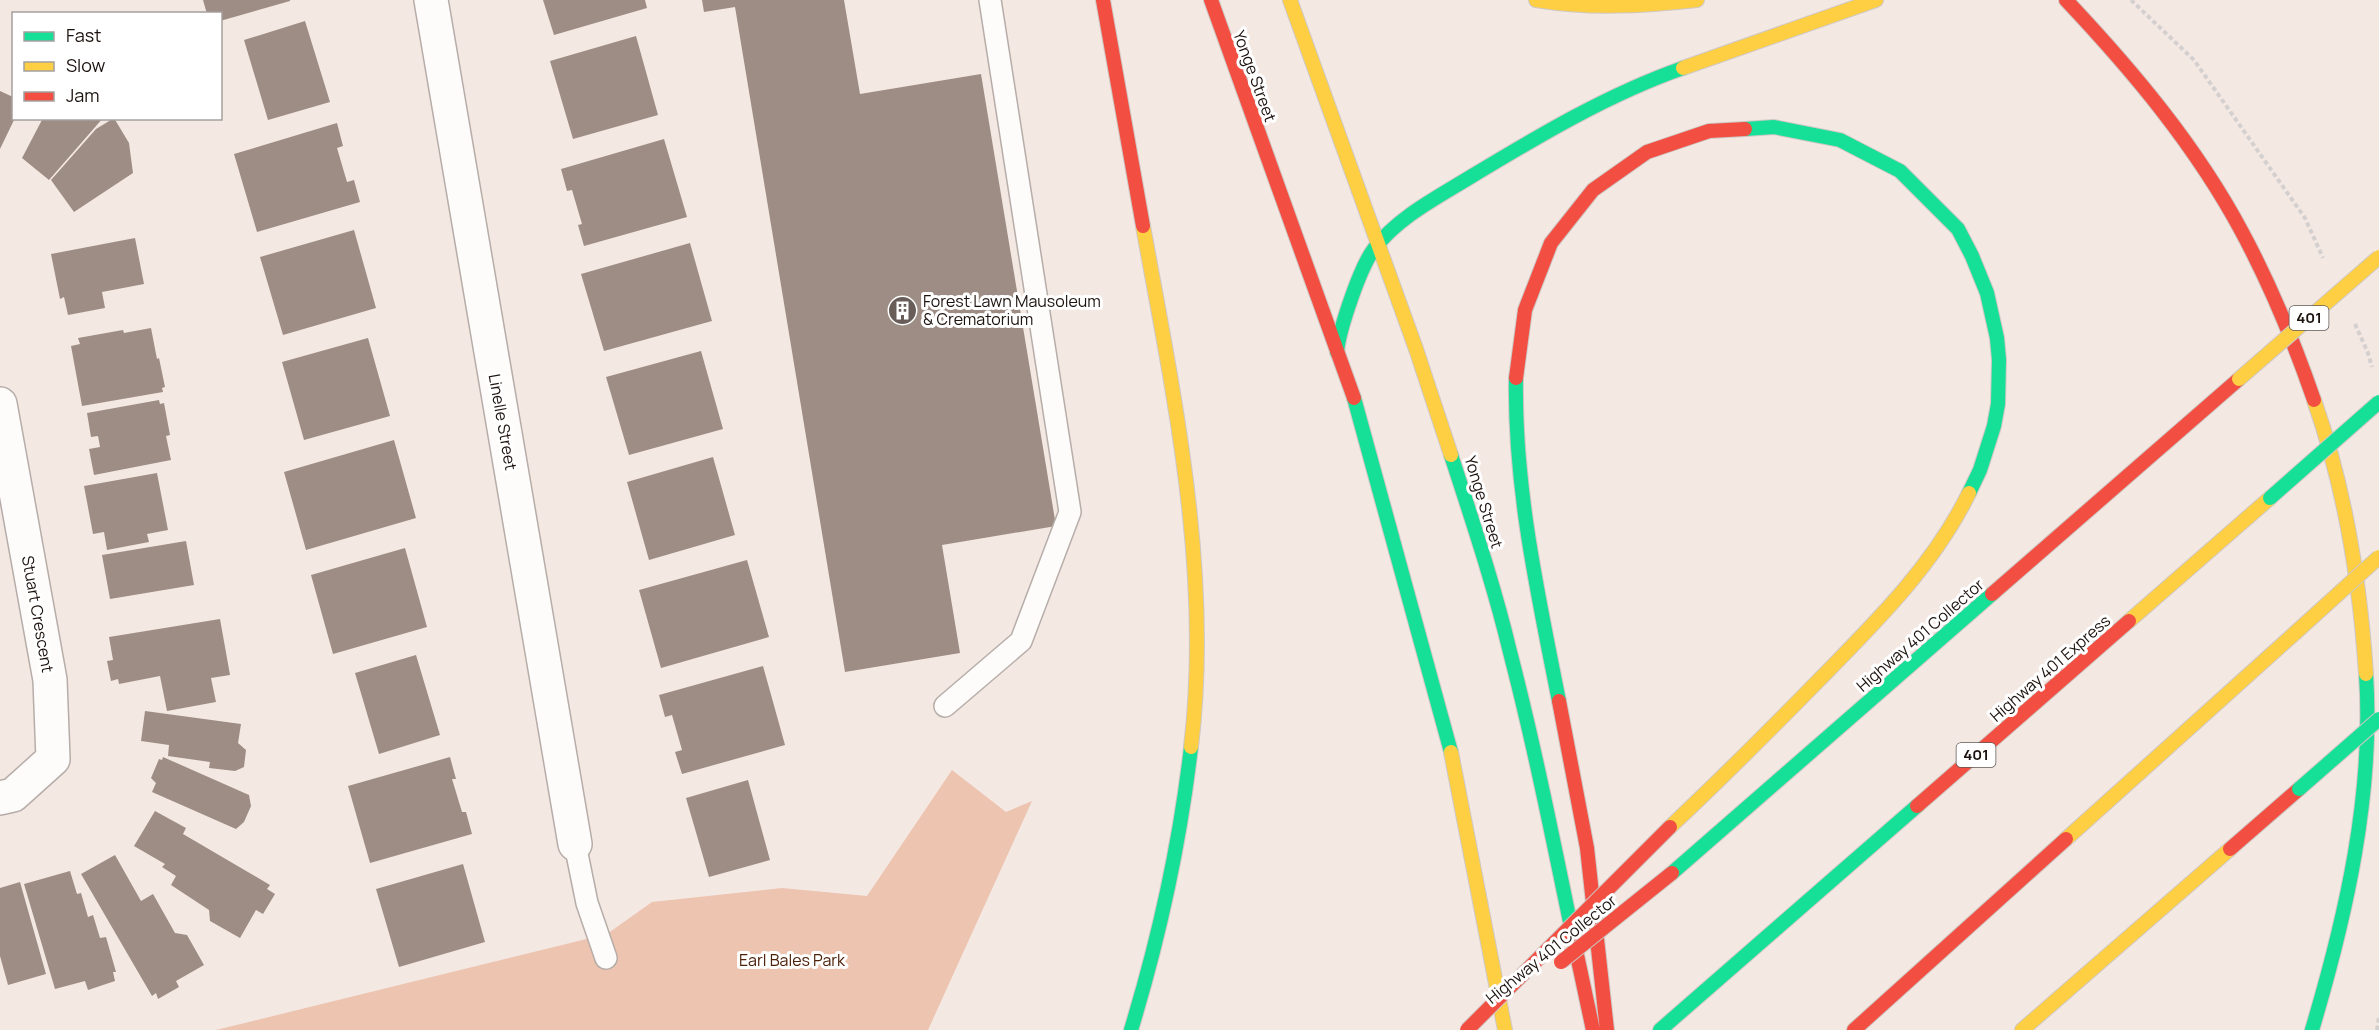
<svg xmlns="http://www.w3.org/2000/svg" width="2379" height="1030" font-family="Manrope,sans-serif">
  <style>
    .green { fill: #ecc4b0 }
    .building { fill: #9e8d85 }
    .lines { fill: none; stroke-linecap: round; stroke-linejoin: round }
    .lane-casing { stroke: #b6ada8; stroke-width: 24 }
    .street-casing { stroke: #b6ada8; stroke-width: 36 }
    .fast-casing { stroke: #cec8c4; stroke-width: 16 }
    .slow-casing { stroke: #cec8c4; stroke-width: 16 }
    .jam-casing { stroke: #cec8c4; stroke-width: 16 }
    .path { stroke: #d4d0cf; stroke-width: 4; stroke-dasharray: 4.5 3; stroke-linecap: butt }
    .lane { stroke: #fdfcfb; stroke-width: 21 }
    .street { stroke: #fdfcfb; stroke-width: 33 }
    .fast { stroke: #16e098; stroke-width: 14 }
    .slow { stroke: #ffcf43; stroke-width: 14 }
    .jam { stroke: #f24e42; stroke-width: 14 }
    .fast-bridge-casing { stroke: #cec8c4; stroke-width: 16; stroke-linecap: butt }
    .slow-bridge-casing { stroke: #cec8c4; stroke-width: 16; stroke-linecap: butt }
    .jam-bridge-casing { stroke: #cec8c4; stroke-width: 16; stroke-linecap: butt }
    .fast-bridge { stroke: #16e098; stroke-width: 14 }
    .slow-bridge { stroke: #ffcf43; stroke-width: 14 }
    .jam-bridge { stroke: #f24e42; stroke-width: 14 }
    .labels { text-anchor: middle; stroke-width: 6; stroke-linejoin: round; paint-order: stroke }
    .shield { fill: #fff; stroke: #605956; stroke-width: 1.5 }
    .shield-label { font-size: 15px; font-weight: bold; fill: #1c120e }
    .street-label { font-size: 16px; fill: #1c120e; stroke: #fff }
    .poi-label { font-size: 16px; fill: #1c120e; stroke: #fff; text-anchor: start }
    .park-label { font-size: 16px; fill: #4d2109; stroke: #fff }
  </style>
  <rect width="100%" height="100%" fill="#f4e8e3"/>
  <path class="green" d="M 952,770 L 1006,812 L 1032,801 L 928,1030 L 216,1030 L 607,934 L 652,902 L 782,888 L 867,896 Z"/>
  <path class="building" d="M 203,0 L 290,0 L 290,1 L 220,21 L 220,14 L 207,14 Z
    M 543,0 L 645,0 L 647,8 L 554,35 Z
    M 702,0 L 844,0 L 860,94 L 981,74 L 1056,526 L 942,545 L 960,653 L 845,672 L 735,7 L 704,12 Z
    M 305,21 L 330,102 L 268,120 L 244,40 Z
    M 636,36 L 658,115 L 573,139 L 550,61 Z
    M 0,91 L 13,97 L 14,120 L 0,149 Z
    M 43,118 L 103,118 L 49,180 L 22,158 Z
    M 114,118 L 129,143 L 133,173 L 74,212 L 51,180 L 96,129 Z
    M 337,123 L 343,146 L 337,148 L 347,182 L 354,180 L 360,202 L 257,232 L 234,154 Z
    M 664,139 L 687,217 L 584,246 L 578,225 L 582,224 L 572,190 L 567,191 L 561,169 Z
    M 354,230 L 376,308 L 283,335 L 260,257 Z
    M 135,238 L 144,284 L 102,292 L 105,308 L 68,315 L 64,297 L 60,299 L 51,254 Z
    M 690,243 L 712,321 L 604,351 L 581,274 Z
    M 151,328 L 157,359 L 159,358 L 165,387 L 162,388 L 163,392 L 82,406 L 71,346 L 80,344 L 78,338 L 123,330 L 124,333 Z
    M 368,338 L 390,416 L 304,440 L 282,362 Z
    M 701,351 L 723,429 L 629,455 L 606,377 Z
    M 159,400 L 160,404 L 164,403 L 170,435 L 166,436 L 171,460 L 94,475 L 89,449 L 100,447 L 98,436 L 91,437 L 87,413 Z
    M 394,440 L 416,518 L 306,550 L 284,472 Z
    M 713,457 L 735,535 L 649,560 L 627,482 Z
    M 157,473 L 168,530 L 147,534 L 149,542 L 107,550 L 104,532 L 93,534 L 84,486 Z
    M 186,541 L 194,585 L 110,599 L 102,555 Z
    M 405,548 L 427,627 L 333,654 L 311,575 Z
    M 747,560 L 769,637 L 661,668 L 639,590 Z
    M 220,619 L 230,675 L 211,678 L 216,702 L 167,711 L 160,676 L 119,684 L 118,679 L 111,681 L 107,661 L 113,660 L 109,637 Z
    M 416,655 L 440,735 L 379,754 L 355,673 Z
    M 763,666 L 785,745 L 682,774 L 675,752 L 682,750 L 672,715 L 665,717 L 659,695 Z
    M 145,711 L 241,724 L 238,743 L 246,750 L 244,767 L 235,771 L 209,768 L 210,762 L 168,756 L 169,745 L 141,741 Z
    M 163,757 L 249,795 L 251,806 L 244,822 L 236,829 L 152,792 L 156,783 L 151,778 L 159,759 L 162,760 Z
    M 450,757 L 456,779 L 452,779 L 462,812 L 466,812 L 472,834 L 370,863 L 348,786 Z
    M 748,780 L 770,860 L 709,877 L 686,798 Z
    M 155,811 L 186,828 L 183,834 L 270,885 L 267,889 L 275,894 L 263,914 L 256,910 L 240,938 L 210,921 L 209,910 L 171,885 L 176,876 L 162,867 L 165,864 L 134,846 Z
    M 115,855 L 141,901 L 153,894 L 175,933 L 187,935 L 204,965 L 176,981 L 179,987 L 158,999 L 156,993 L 152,996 L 81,874 Z
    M 463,864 L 485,942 L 399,967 L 376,889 Z
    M 70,871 L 77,894 L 81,893 L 88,917 L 93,915 L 100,938 L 106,937 L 116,972 L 113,972 L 115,981 L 88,990 L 85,981 L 55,989 L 24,884 Z
    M 20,882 L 46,974 L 8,985 L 0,956 L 0,888 Z"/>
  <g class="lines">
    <defs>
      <path id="lane" d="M 945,706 L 1021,641 L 1070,512 L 990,0
        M 575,844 L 587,903 L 606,958"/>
      <path id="street" d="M 431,0 L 575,844
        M 0,404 L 50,680 L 53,759 L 13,795 L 0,798"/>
      <path id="fast" d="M 1745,129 L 1774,127 L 1840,140 L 1900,171 L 1958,229 L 1972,256 L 1987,293 L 1997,338 L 1999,360 L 1998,404 L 1994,426 L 1980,470 L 1969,493
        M 1337,352 C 1339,330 1360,267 1374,249 C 1398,217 1438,197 1472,176 C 1540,135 1609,94 1683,68
        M 1516,378 C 1514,487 1538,595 1559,701
        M 1354,398 L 1451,752
        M 1451,455 C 1472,520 1494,585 1510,652 C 1535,748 1554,845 1574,941
        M 1672,873 L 1992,594
        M 1131,1030 C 1159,938 1180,843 1191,747
        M 1660,1030 L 1917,806
        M 2312,1030 C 2346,916 2374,794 2366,674"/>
      <path id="slow" d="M 1290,0 L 1416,349 L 1451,455
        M 1536,0 C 1590,9 1643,6 1697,0
        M 1683,68 L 1876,0
        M 1143,226 C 1174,397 1212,572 1191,747
        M 2314,400 C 2345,488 2360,581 2366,674
        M 2129,621 L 2270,498
        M 1451,752 L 1505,1030
        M 1670,827 C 1721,779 1770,730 1819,680 C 1875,623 1934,565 1969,493
        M 2066,839 L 2295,633
        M 2022,1030 L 2230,849"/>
      <path id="jam" d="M 1103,0 L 1143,226
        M 1211,0 L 1354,398
        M 2066,0 C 2133,71 2196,146 2242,232 C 2271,286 2294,342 2314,400
        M 1516,378 L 1525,310 L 1551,243 L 1593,190 L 1647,152 L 1709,131 L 1745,129
        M 1992,594 L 2239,379
        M 1559,701 L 1587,848 L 1607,1030
        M 1917,806 L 2129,621
        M 2230,849 L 2299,789
        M 1574,941 L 1593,1030
        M 1854,1030 L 2066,839"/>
    </defs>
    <use href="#lane" class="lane-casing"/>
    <use href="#street" class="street-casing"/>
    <use href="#fast" class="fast-casing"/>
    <use href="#slow" class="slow-casing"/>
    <use href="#jam" class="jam-casing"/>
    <path class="path" d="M 2131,0 L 2194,60 L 2305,218 L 2323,258
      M 2355,324 L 2368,353 L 2372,367
      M 2377,1030 L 2379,1017"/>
    <use href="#lane" class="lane"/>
    <use href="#street" class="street"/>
    <use href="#fast" class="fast"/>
    <use href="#slow" class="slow"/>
    <use href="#jam" class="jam"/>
    <defs>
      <path id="fast-bridge" d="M 2270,498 L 2379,402
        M 2299,789 L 2379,719"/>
      <path id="slow-bridge" d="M 2239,379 L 2379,257
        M 2295,633 L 2379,557"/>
      <path id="jam-bridge" d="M 1561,962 L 1672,873
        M 1467,1030 L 1670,827"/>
    </defs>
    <use href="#fast-bridge" class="fast-bridge-casing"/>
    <use href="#slow-bridge" class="slow-bridge-casing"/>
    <use href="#jam-bridge" class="jam-bridge-casing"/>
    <use href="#fast-bridge" class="fast-bridge"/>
    <use href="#slow-bridge" class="slow-bridge"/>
    <use href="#jam-bridge" class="jam-bridge"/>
  </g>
  <defs>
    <symbol id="building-disc" viewBox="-11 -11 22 22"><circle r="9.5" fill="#685d59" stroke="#fff"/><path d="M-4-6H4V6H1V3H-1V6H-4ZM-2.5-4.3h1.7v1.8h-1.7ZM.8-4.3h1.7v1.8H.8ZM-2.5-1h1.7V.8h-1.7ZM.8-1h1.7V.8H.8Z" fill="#fff"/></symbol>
  </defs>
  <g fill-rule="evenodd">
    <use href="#building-disc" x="886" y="294" width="33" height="33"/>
  </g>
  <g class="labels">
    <g class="shield">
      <rect x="2289.5" y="306" width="39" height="24" rx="4.5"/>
      <rect x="1956.5" y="743" width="39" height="24" rx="4.5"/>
    </g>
    <g class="shield-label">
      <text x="2309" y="323">401</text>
      <text x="1976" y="760">401</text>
    </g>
    <g class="street-label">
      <text transform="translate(1255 76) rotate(70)" y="6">Yonge Street</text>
      <text transform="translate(503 422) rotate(80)" y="6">Linelle Street</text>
      <text transform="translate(1484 502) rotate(73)" y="6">Yonge Street</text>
      <text transform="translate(38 614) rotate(80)" y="6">Stuart Crescent</text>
      <text transform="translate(1920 635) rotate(-41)" y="6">Highway 401 Collector</text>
      <text transform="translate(2050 668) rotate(-41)" y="6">Highway 401 Express</text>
      <text transform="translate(1551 949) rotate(-39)" y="6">Highway 401 Collector</text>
    </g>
    <g class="poi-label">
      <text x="923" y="307">Forest Lawn Mausoleum<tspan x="923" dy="18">&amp; Crematorium</tspan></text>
    </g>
    <g class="park-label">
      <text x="792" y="966">Earl Bales Park</text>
    </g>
  </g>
  <rect x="12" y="12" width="210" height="108" fill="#ffffff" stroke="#a4a09f" stroke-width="1.5"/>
  <rect x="24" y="32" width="30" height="9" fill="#16e098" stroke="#a4a09f" stroke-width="1.5"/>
  <text x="66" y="42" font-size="18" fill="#1c120e">Fast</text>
  <rect x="24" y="62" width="30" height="9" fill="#ffcf43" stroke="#a4a09f" stroke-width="1.5"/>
  <text x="66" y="72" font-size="18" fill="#1c120e">Slow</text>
  <rect x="24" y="92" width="30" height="9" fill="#f24e42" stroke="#a4a09f" stroke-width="1.5"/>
  <text x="66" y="102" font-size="18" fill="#1c120e">Jam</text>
</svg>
